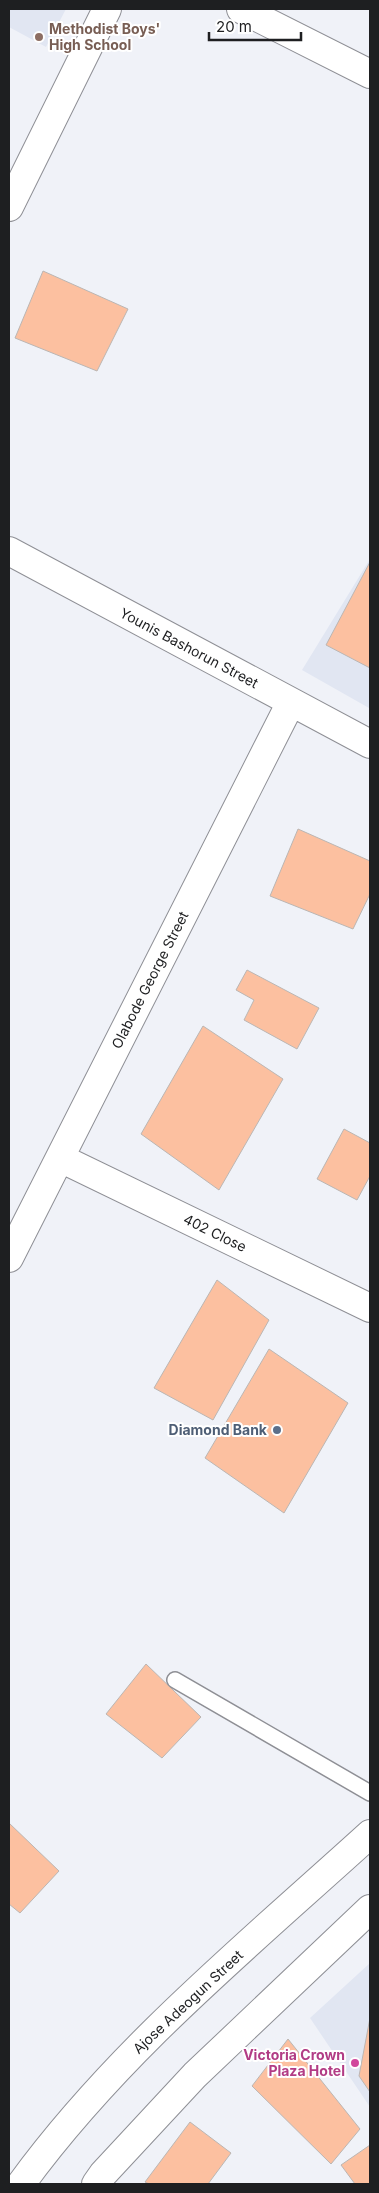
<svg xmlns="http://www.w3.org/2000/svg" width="379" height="2193" font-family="Inter,sans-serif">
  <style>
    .built { fill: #e1e6f2 }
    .building { fill: #fcc0a0; stroke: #bbb6b3 }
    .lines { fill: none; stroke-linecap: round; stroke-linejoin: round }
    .service-casing { stroke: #8e8f95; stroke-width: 18 }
    .minor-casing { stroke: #8e8f95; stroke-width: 30 }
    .tertiary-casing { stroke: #8e8f95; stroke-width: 30 }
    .service { stroke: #fff; stroke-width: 15 }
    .minor { stroke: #fff; stroke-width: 28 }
    .tertiary { stroke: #fff; stroke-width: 28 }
    .education-dot { fill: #8d6e63; stroke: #fff; stroke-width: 2 }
    .service-dot { fill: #5c6f8a; stroke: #fff; stroke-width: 2 }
    .hotel-dot { fill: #d1479c; stroke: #fff; stroke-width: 2 }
    .labels { text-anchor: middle; stroke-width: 4; stroke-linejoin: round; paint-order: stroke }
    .education-label { font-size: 14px; font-weight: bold; fill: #785e54; stroke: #fff; text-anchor: start }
    .street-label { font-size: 14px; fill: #1e1f21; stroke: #fff }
    .service-label { font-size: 14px; font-weight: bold; fill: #4e5e75; stroke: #fff; text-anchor: end }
    .hotel-label { font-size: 14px; font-weight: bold; fill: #b23c85; stroke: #fff; text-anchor: end }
  </style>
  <rect width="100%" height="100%" fill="#f0f2f8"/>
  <path class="built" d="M 9,9 L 66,9 L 46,47 L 9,27 Z
    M 370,559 L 370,706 L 369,708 L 302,670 Z
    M 370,1963 L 370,2107 L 310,2018 Z"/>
  <path class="building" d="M 43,271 L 128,309 L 97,371 L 15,338 Z
    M 370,562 L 370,668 L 326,645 Z
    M 298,829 L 370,861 L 370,894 L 353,929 L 270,896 Z
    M 247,970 L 319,1008 L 297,1049 L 244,1020 L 254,1000 L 236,990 Z
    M 203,1026 L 283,1079 L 219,1190 L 141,1134 Z
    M 344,1129 L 370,1143 L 370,1176 L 357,1200 L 317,1179 Z
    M 217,1280 L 269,1320 L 213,1420 L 154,1388 Z
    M 269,1349 L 348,1403 L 284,1513 L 205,1458 Z
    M 146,1664 L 201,1717 L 162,1758 L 106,1714 Z
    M 9,1823 L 59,1871 L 20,1913 L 9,1904 Z
    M 370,2018 L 370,2092 L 359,2076 Z
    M 288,2039 L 360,2129 L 331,2164 L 252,2086 Z
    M 190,2122 L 231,2153 L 208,2184 L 149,2184 L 145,2182 Z
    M 370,2145 L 370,2184 L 355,2184 L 341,2165 Z"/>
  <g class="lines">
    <defs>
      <path id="service" d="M 175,1680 L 370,1793"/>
      <path id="minor" d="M 241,9 L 370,74
        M 9,207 L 107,9
        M 9,551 L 370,744
        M 60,1158 L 370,1308
        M 9,1258 L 291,702"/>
      <path id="tertiary" d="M 21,2184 C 117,2052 249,1944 370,1834
        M 96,2184 L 103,2174 L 195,2075 L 370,1909"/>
    </defs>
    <use href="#service" class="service-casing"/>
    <use href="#minor" class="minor-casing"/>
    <use href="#tertiary" class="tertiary-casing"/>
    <use href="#service" class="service"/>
    <use href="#minor" class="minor"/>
    <use href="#tertiary" class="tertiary"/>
  </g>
  <circle class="education-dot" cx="39" cy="37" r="5"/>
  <circle class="service-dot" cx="277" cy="1430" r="5"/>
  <circle class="hotel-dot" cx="355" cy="2063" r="5"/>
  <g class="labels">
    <g class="education-label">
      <text x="49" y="34">Methodist Boys'<tspan x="49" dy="16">High School</tspan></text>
    </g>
    <g class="street-label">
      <text transform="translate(189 648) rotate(28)" y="5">Younis Bashorun Street</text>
      <text transform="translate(150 980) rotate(-63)" y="5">Olabode George Street</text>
      <text transform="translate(215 1233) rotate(26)" y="5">402 Close</text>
      <text transform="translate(188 2002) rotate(-43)" y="5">Ajose Adeogun Street</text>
    </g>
    <g class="service-label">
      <text x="267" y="1435">Diamond Bank</text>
    </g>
    <g class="hotel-label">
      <text x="345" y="2060">Victoria Crown<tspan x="345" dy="16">Plaza Hotel</tspan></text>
    </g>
  </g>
  <rect width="379" height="2193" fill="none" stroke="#1e1f21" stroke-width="20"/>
  <path d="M209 32v8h92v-8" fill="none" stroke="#1e1f21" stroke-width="2.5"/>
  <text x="216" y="32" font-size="15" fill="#1e1f21" stroke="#ffffff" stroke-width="4" paint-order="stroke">20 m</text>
</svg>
